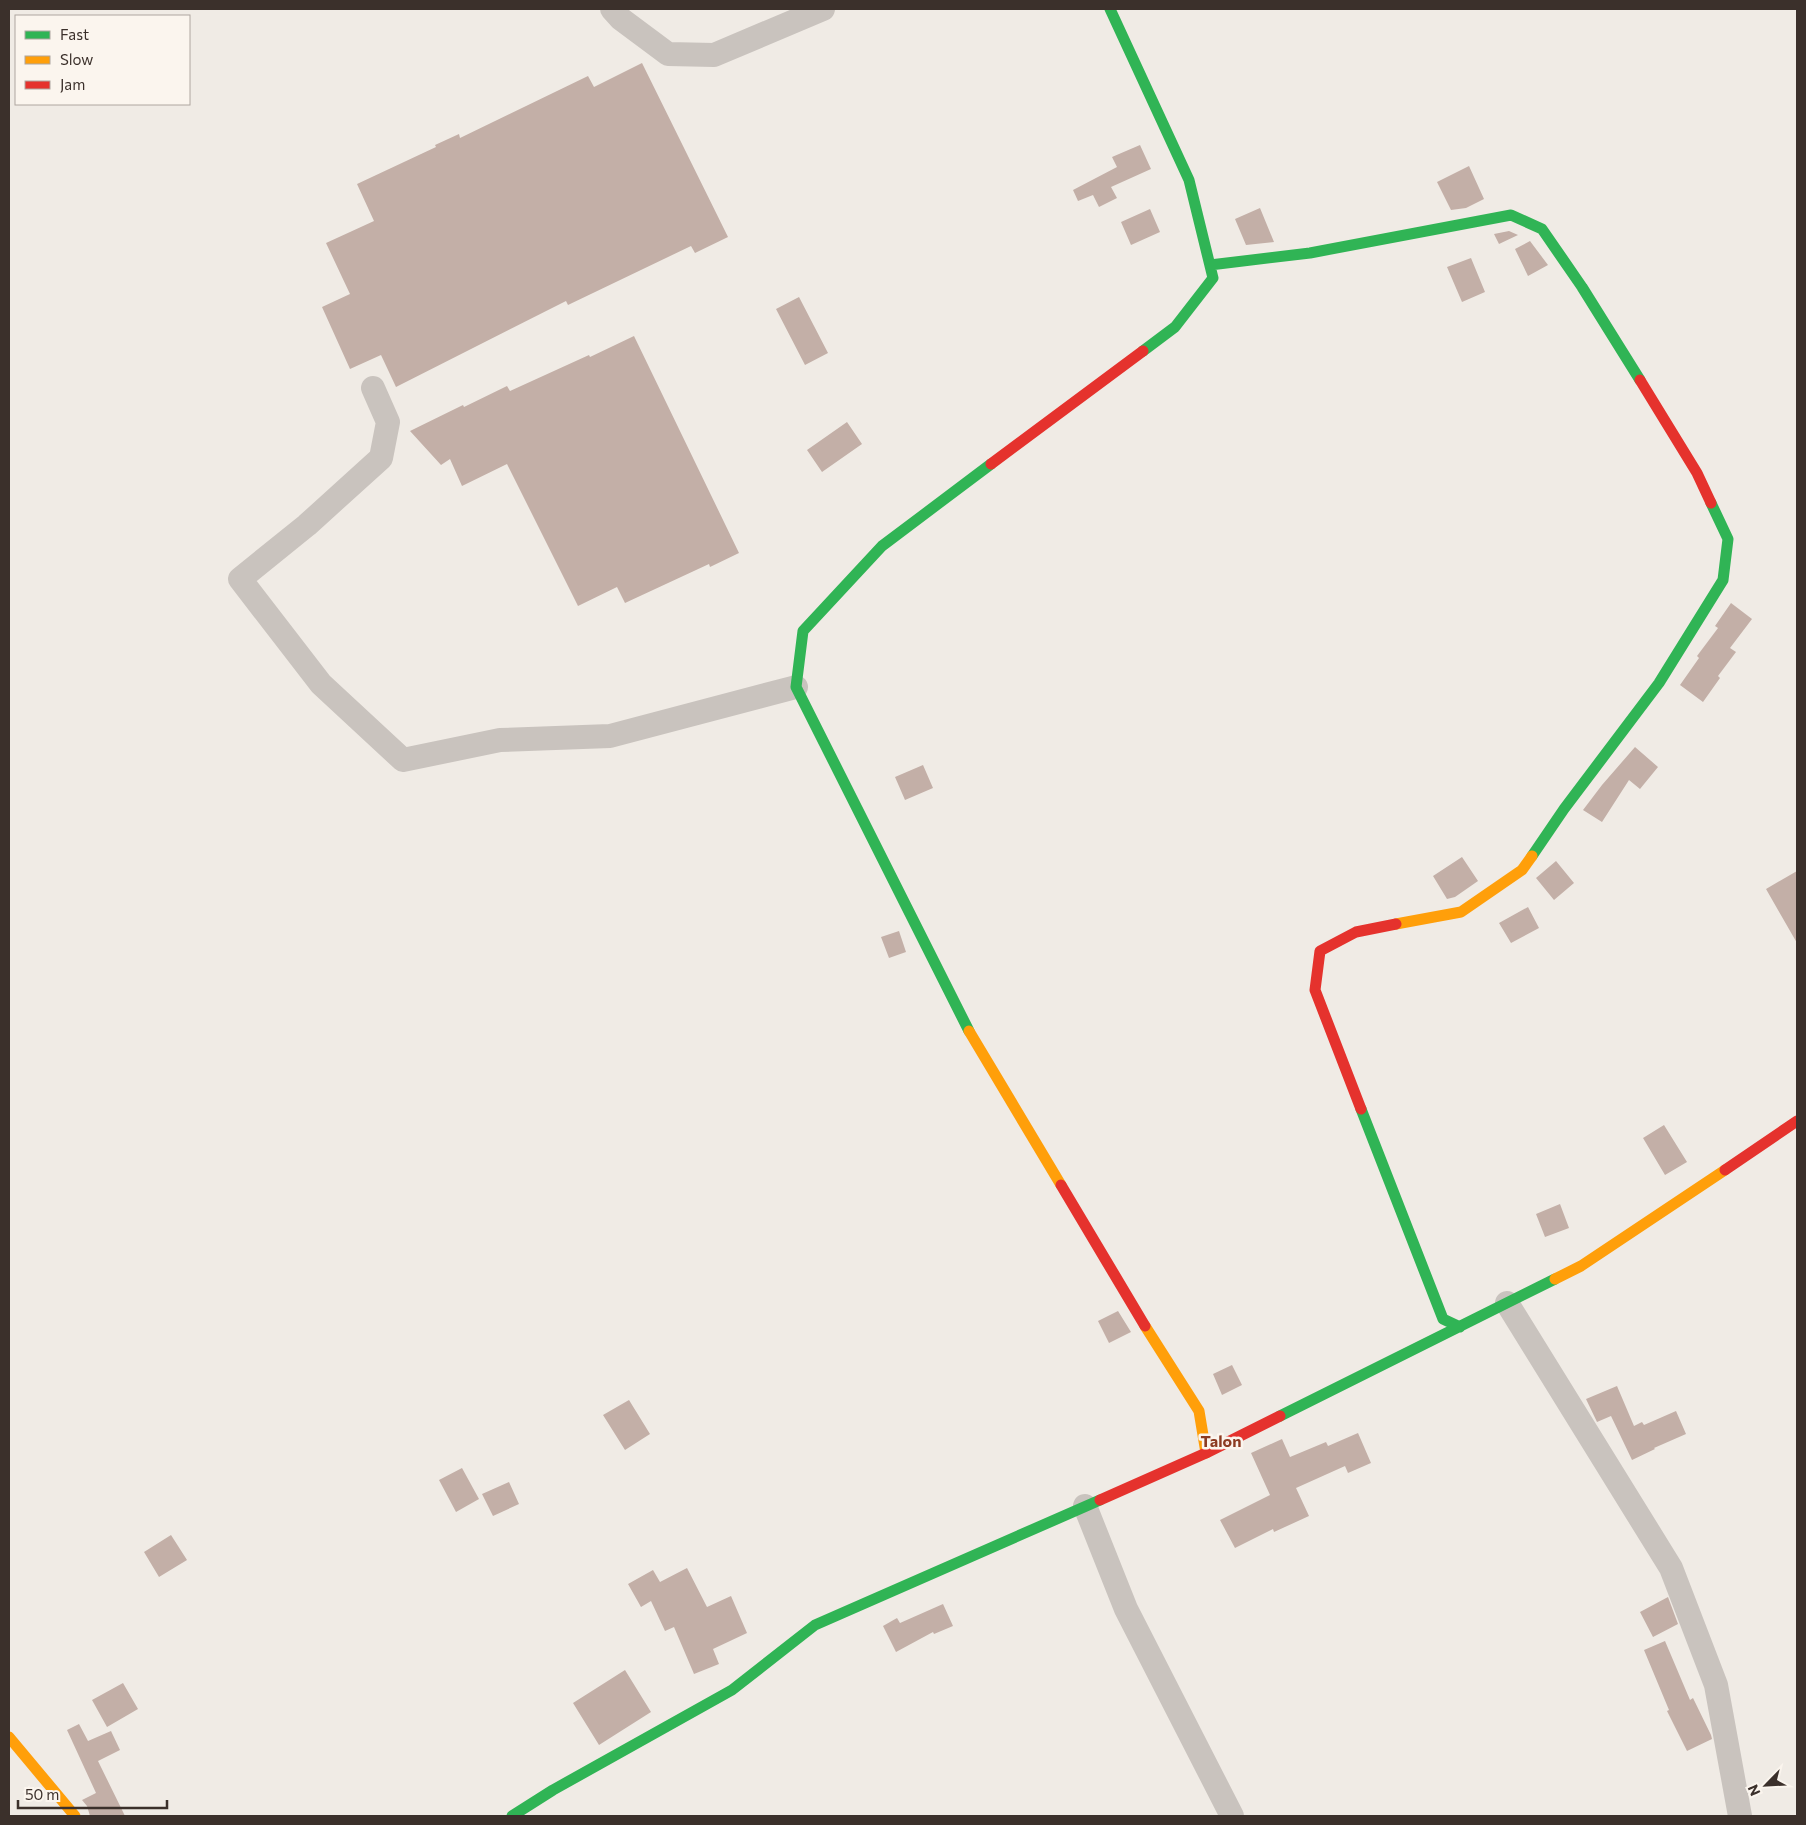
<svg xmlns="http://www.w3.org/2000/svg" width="1806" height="1825" font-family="Commissioner,sans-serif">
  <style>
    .building { fill: #c3afa7 }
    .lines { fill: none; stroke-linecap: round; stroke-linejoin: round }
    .street { stroke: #c9c3be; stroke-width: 24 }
    .fast { stroke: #30b455; stroke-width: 11 }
    .slow { stroke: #ff9f0a; stroke-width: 11 }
    .jam { stroke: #e5322d; stroke-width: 11 }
    .labels { text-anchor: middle; stroke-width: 5; stroke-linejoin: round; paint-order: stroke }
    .quarter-label { font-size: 16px; font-weight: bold; fill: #8c3b22; stroke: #fbf5ee }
  </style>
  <rect width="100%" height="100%" fill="#f0ebe5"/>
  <path class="building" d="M 642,63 L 728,237 L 695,253 L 691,246 L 568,305 L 566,301 L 396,387 L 381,355 L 350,369 L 322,307 L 350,294 L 326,243 L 374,221 L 357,184 L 436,147 L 435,145 L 459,134 L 460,138 L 588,76 L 594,87 Z
    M 1140,145 L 1151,169 L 1111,187 L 1117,198 L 1099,207 L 1093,195 L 1078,201 L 1073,190 L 1117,167 L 1112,157 Z
    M 1469,166 L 1484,199 L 1466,208 L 1451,210 L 1437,182 Z
    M 1260,208 L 1274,242 L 1246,245 L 1235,219 Z
    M 1150,209 L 1160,232 L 1131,245 L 1121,222 Z
    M 1509,231 L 1518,235 L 1499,244 L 1494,234 Z
    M 1530,241 L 1548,265 L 1528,276 L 1515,249 Z
    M 1471,258 L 1485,292 L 1462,302 L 1447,267 Z
    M 799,297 L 828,353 L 805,365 L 776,309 Z
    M 634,336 L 739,553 L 710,567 L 709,564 L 625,603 L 617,587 L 578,606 L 507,464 L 462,486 L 450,459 L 441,465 L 410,431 L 463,405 L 464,407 L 507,386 L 510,391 L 589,355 L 590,357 Z
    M 847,422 L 862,444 L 822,472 L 807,450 Z
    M 1731,603 L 1752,619 L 1730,648 L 1736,652 L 1718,676 L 1720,678 L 1703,702 L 1680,685 L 1699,658 L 1697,656 L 1718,628 L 1715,626 Z
    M 1635,747 L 1658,767 L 1640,789 L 1629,780 L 1602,822 L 1583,810 L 1602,785 Z
    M 923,765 L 933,788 L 905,800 L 895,777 Z
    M 1462,857 L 1478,881 L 1455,897 L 1447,899 L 1433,876 Z
    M 1556,861 L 1574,883 L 1554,900 L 1536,878 Z
    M 1797,871 L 1797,943 L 1766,889 Z
    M 1528,907 L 1539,928 L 1511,943 L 1499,923 Z
    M 899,931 L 906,952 L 889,958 L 881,937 Z
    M 1664,1125 L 1687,1162 L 1665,1175 L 1643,1138 Z
    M 1560,1204 L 1569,1228 L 1545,1237 L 1536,1214 Z
    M 1118,1311 L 1131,1332 L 1109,1343 L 1098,1321 Z
    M 1232,1365 L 1242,1385 L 1222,1395 L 1213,1374 Z
    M 1617,1386 L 1634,1426 L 1642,1422 L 1644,1425 L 1676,1411 L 1686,1434 L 1654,1448 L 1655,1449 L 1632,1460 L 1611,1416 L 1597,1422 L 1586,1399 Z
    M 629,1400 L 650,1434 L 625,1450 L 603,1415 Z
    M 1358,1433 L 1371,1463 L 1348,1473 L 1345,1466 L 1296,1488 L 1309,1516 L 1274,1532 L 1273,1529 L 1235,1548 L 1220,1520 L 1270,1495 L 1251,1453 L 1282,1439 L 1290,1457 L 1326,1442 L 1328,1446 Z
    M 462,1468 L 479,1499 L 456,1512 L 439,1480 Z
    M 509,1482 L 519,1504 L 493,1516 L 482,1494 Z
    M 171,1535 L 187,1560 L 159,1577 L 144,1552 Z
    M 687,1568 L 707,1607 L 731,1596 L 747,1633 L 713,1649 L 719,1664 L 694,1674 L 674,1627 L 665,1631 L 651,1601 L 641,1607 L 628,1584 L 653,1570 L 660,1582 Z
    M 1668,1597 L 1678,1624 L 1653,1637 L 1640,1612 Z
    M 943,1604 L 953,1626 L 934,1634 L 933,1632 L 896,1652 L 883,1626 L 897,1618 L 900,1623 Z
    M 1665,1641 L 1690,1700 L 1693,1698 L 1711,1735 L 1712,1739 L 1687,1751 L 1667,1711 L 1669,1710 L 1644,1650 Z
    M 625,1670 L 651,1712 L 599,1745 L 573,1703 Z
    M 123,1683 L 138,1709 L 107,1727 L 92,1700 Z
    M 79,1724 L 88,1741 L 111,1731 L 120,1750 L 98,1761 L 125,1816 L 90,1816 L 87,1806 L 82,1800 L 96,1793 L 67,1730 Z"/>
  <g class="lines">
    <path class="street" d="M 612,9 L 621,19 L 668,54 L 714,55 L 823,9
      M 373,388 L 388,422 L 381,458 L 307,525 L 240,579 L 321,684 L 403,760 L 500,740 L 610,736 L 796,687
      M 1507,1303 L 1671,1568 L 1716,1685 L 1740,1816
      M 1085,1506 L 1126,1609 L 1232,1816"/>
    <path class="fast" d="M 1110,9 L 1189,180 L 1213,278 L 1175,327 L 1143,351
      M 1210,265 L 1310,253 L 1511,215 L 1542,229 L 1582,287 L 1640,380
      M 1532,856 L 1564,809 L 1659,683 L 1723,580 L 1728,539 L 1711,503
      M 969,1031 L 796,687 L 803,631 L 882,546 L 991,464
      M 1361,1109 L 1443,1319 L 1460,1327
      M 1280,1416 L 1555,1279
      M 512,1816 L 553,1790 L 732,1690 L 815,1625 L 1100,1500"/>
    <path class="slow" d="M 1396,924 L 1461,912 L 1522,870 L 1532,856
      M 969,1031 L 1061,1185
      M 1555,1279 L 1581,1266 L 1725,1170
      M 1145,1326 L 1199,1411 L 1206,1453
      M 9,1737 L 75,1816"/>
    <path class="jam" d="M 1640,380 L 1697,473 L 1711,503
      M 991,464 L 1143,351
      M 1361,1109 L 1315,990 L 1320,951 L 1356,932 L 1396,924
      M 1725,1170 L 1797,1121
      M 1061,1185 L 1145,1326
      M 1100,1500 L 1206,1453 L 1280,1416"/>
  </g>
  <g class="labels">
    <g class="quarter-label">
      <text x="1221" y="1447">Talon</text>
    </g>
  </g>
  <rect width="1806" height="1825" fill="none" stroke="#3b302b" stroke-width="20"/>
  <rect x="15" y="15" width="175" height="90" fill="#fbf5ee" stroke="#aea6a0"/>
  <rect x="25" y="31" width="25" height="8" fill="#30b455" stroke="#aea6a0"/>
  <text x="60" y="40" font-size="15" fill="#3b302b">Fast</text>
  <rect x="25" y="56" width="25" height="8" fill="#ff9f0a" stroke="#aea6a0"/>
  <text x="60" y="65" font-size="15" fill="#3b302b">Slow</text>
  <rect x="25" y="81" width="25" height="8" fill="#e5322d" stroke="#aea6a0"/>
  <text x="60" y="90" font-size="15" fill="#3b302b">Jam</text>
  <g transform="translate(1766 1785) rotate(246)" stroke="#fbf5ee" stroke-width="4" paint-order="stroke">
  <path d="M0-4L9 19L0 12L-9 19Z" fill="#3b302b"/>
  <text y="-8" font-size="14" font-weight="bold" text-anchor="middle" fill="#3b302b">N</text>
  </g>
  <path d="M18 1800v8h149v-8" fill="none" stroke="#3b302b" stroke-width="2.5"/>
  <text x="25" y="1800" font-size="15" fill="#3b302b" stroke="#fbf5ee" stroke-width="4" paint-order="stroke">50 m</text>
</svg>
